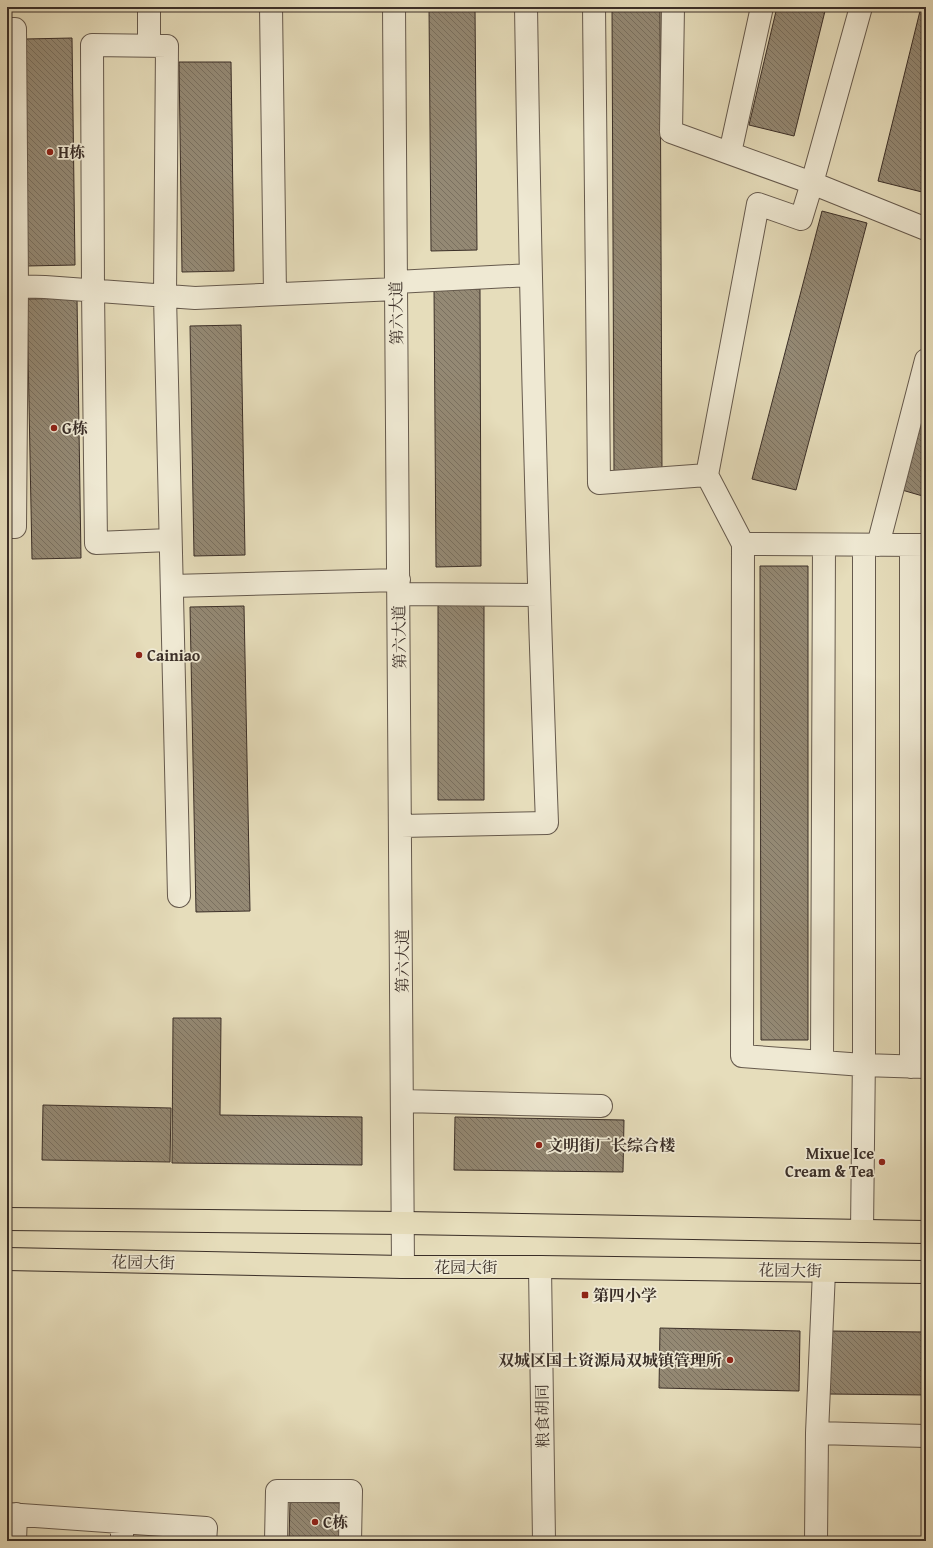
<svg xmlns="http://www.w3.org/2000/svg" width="933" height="1548" font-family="'Gentium Book Plus','Noto Serif SC',serif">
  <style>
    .building { fill: url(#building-back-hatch); stroke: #3b2f28 }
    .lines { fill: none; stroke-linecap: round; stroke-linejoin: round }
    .minor-casing { stroke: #665a4d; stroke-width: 24 }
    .major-casing { stroke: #3b2f28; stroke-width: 24 }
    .minor { stroke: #efe9d3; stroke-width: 22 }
    .major { stroke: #e6ddbb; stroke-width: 22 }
    .poi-dot { fill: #8f2418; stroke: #efe9d3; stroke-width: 1.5 }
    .labels { text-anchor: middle; stroke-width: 3.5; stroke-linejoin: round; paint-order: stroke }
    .poi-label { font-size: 16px; font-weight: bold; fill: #3b2f28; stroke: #efe9d3; text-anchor: start }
    .street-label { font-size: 16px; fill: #3b2f28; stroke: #efe9d3 }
  </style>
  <defs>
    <pattern id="building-back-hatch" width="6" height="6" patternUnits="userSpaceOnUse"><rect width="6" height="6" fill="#948974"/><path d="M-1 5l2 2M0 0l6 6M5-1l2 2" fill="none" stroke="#7a705f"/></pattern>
  </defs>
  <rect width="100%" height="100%" fill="#e6ddbb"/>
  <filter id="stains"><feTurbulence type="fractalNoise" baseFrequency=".005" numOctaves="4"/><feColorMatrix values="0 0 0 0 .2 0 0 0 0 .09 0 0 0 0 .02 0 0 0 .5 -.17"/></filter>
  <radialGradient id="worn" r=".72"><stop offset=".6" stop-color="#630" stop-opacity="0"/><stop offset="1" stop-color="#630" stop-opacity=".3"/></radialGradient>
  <path class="building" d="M 164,7 L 214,7 L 214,8 L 164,8 Z
    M 429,7 L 475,7 L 477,250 L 431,251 Z
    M 612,7 L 660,7 L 662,473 L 614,474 Z
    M 777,7 L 826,7 L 794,136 L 749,125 Z
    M 921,7 L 926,7 L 926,175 L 922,192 L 878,181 Z
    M 72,38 L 75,265 L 27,266 L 25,39 Z
    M 179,62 L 231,62 L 234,271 L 182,272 Z
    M 822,211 L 867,223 L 796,490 L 752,479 Z
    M 434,289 L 480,289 L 481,566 L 436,567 Z
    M 77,298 L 81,558 L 32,559 L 27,299 Z
    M 241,325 L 245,555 L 194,556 L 190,326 Z
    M 926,402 L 926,497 L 902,490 Z
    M 760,566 L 808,566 L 808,1040 L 761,1040 Z
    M 921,577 L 926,577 L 926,1052 L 919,1052 Z
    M 438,604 L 484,604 L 484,800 L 438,800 Z
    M 244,606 L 250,911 L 196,912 L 190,607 Z
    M 173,1018 L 221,1018 L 220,1115 L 362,1117 L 362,1165 L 172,1163 Z
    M 43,1105 L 171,1108 L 170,1162 L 42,1160 Z
    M 455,1117 L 624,1120 L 623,1172 L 454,1170 Z
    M 660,1328 L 800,1331 L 799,1391 L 659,1388 Z
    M 829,1331 L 926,1332 L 926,1395 L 828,1394 Z
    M 290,1502 L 341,1503 L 340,1541 L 289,1541 Z
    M 144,1538 L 182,1539 L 182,1541 L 144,1541 Z"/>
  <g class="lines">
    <defs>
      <path id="minor" d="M 149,7 L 149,45
        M 271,7 L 275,294
        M 394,7 L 403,1267
        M 594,7 L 599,483 L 707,475
        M 673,7 L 671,132 L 812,183 L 926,229
        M 861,7 L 812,183 L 801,219 L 758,204 L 707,475 L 743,544 L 742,1056 L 863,1065 L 926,1067
        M 7,29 L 15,29 L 17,286 L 15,527 L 7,527
        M 730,153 L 762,7
        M 396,282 L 530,275
        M 7,286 L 45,287 L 195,298 L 396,289
        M 170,540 L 96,543 L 93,290 L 92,45 L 167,46 L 165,296 L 179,896
        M 743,544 L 926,545
        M 878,545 L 926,360
        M 172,586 L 399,580
        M 399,594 L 539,595
        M 401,826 L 547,823 C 537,551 530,279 526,7
        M 822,1062 L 824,545
        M 911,1067 L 911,545
        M 403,1101 L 601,1106
        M 862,1231 L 864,1054 L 864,545
        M 540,1267 L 544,1541
        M 817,1433 L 926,1436
        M 7,1514 L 206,1528 L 205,1541
        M 15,1541 L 16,1514
        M 122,1541 L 122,1522
        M 276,1541 L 277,1491 L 351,1491 L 350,1541
        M 816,1541 L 817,1433 L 824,1271"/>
      <path id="major" d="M 7,1219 L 404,1223 L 926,1232
        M 7,1259 L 403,1267 L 540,1267 L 926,1272"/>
    </defs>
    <use href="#minor" class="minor-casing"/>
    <use href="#major" class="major-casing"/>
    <use href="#minor" class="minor"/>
    <use href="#major" class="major"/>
  </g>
  <g class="poi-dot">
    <circle cx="50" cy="152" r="4"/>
    <circle cx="54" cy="428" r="4"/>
    <circle cx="139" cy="655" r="4"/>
    <circle cx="539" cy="1145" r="4"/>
    <circle cx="882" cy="1162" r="4"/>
    <rect x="581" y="1291" width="8" height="8" rx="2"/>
    <circle cx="730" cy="1360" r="4"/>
    <circle cx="315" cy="1522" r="4"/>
  </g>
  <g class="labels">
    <g class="poi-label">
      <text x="58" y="158">H栋</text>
      <text x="62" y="434">G栋</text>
      <text x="147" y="661">Cainiao</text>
      <text x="547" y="1151">文明街厂长综合楼</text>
      <text x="874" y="1159" text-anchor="end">Mixue Ice<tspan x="874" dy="18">Cream &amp; Tea</tspan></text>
      <text x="593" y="1301">第四小学</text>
      <text x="722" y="1366" text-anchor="end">双城区国土资源局双城镇管理所</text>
      <text x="323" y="1528">C栋</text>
    </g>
    <g class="street-label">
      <text transform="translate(396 313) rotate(-91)" y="6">第六大道</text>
      <text transform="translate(399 637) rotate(-91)" y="6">第六大道</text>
      <text transform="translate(402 961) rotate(-90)" y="6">第六大道</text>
      <text transform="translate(143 1262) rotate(1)" y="6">花园大街</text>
      <text x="466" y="1273">花园大街</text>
      <text transform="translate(790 1270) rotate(1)" y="6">花园大街</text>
      <text transform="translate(542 1416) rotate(-91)" y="6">粮食胡同</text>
    </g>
  </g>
  <rect width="933" height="1548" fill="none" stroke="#e6ddbb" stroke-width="24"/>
  <rect x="8" y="8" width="917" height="1532" fill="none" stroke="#3b2f28" stroke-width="2"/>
  <rect x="12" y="12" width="909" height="1524" fill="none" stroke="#3b2f28"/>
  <rect width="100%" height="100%" filter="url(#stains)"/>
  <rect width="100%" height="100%" fill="url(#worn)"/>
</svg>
